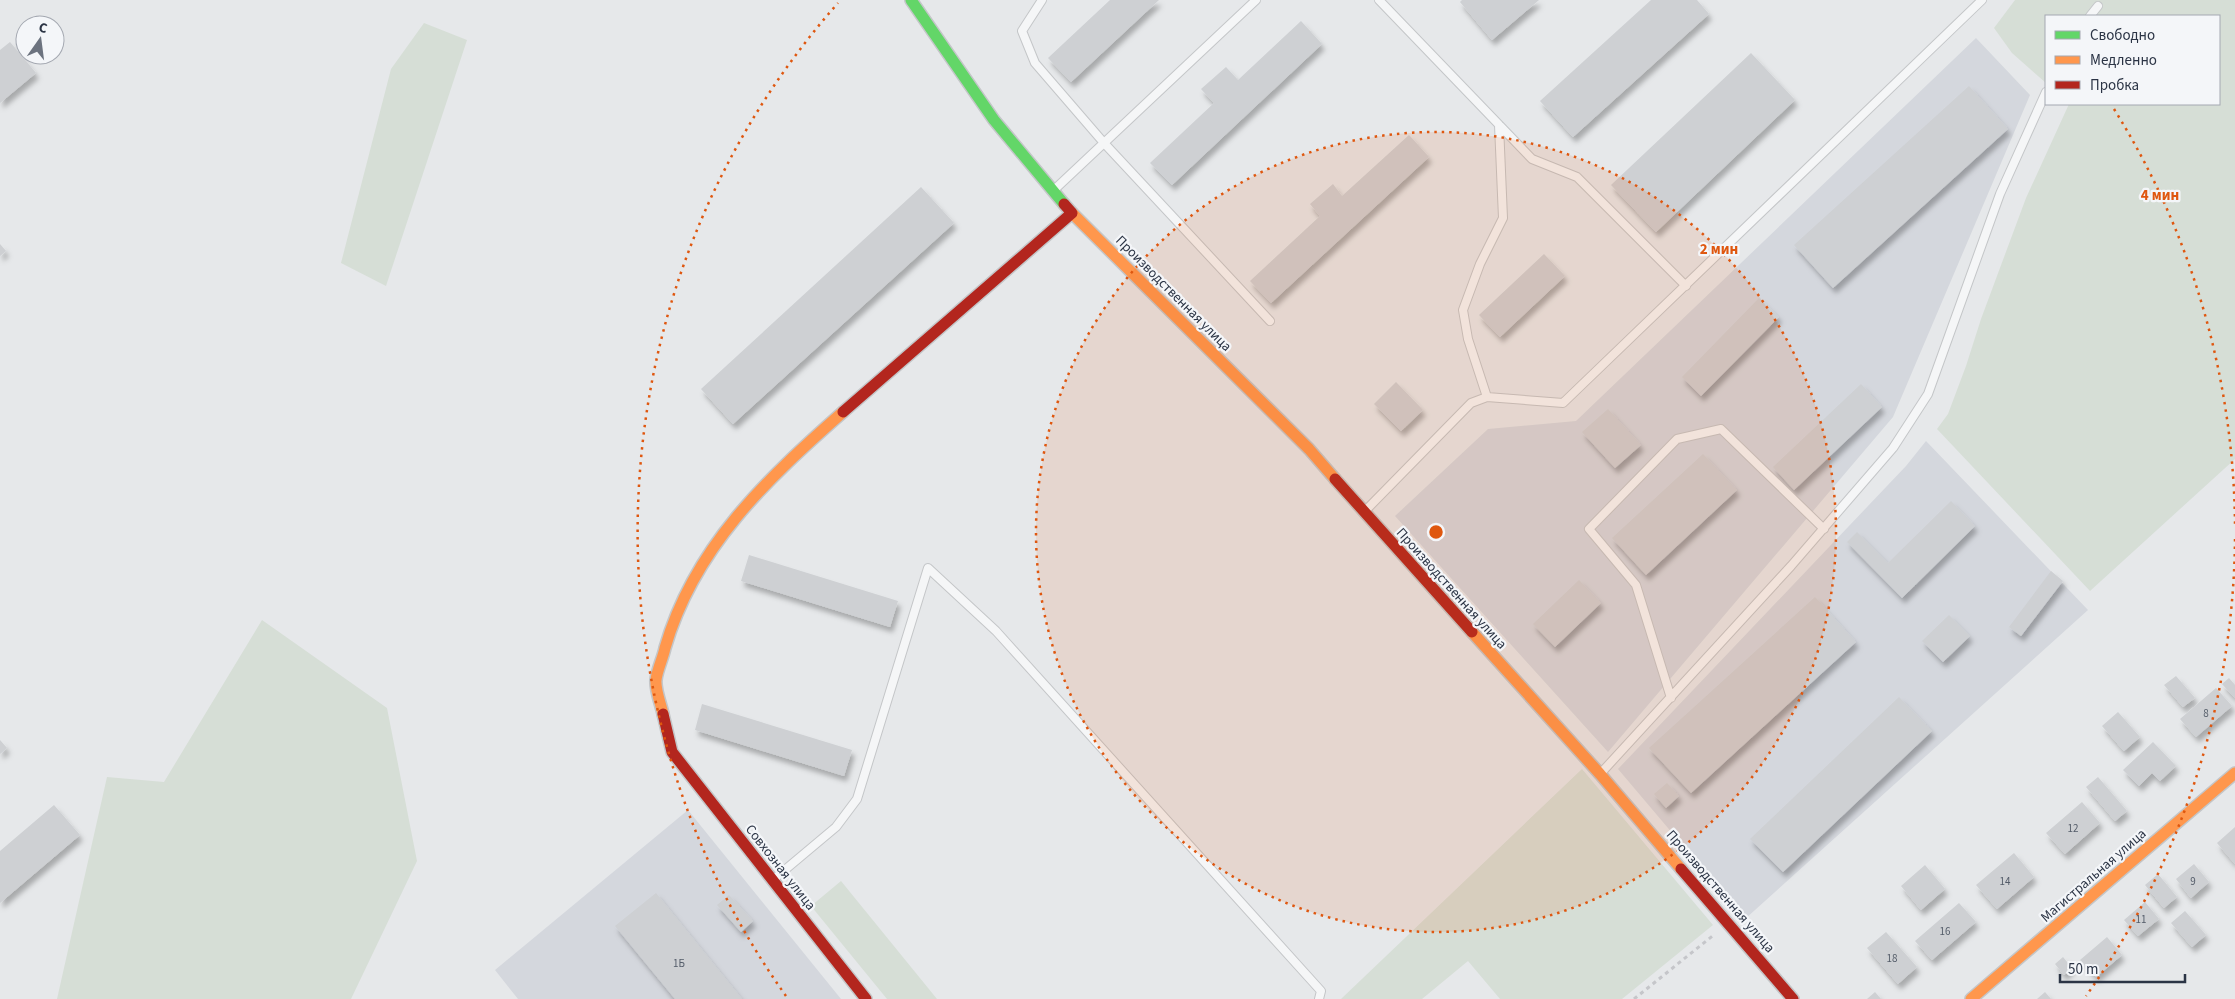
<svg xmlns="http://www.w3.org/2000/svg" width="2235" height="999" font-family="'Source Sans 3',sans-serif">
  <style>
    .built { fill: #d4d7dd }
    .green { fill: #d6ded6 }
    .building { fill: #ced0d3; filter: url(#shadow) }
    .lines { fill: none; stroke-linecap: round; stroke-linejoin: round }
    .lane-casing { stroke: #c4c6c8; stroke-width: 10 }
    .fast-casing { stroke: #c4c6c8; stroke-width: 14 }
    .slow-casing { stroke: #c4c6c8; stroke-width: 14 }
    .jam-casing { stroke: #c4c6c8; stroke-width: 14 }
    .path { stroke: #c5c6ca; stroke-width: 3; stroke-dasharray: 4 4; stroke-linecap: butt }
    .lane { stroke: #f5f6f7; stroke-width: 8 }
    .fast { stroke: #63d668; stroke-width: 11 }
    .slow { stroke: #ff974d; stroke-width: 11 }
    .jam { stroke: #b3261e; stroke-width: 11 }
    .ring { fill: none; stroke: #df570f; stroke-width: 2.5; stroke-dasharray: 2.5 5 }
    .labels { text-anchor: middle; stroke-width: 4.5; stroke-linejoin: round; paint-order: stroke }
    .number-label { font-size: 11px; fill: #545c69 }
    .street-label { font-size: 14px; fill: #2b3445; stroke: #f4f6f9 }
    .centre { fill: #df570f; stroke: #f4f6f9; stroke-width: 2.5 }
    .ring-label { font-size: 15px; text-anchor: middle; font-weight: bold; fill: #df570f; stroke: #f4f6f9; stroke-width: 4.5; stroke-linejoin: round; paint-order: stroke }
  </style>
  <defs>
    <filter id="shadow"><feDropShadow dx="3" dy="5.5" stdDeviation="2.5" flood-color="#0004"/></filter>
  </defs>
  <rect width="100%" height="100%" fill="#e6e8ea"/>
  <path class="built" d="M 1976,38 L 2030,95 L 1893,417 L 1608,752 L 1395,516 L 1488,429 L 1576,421 Z
    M 1926,441 L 2088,610 L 1745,919 L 1618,769 L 1906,466 Z
    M 688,810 L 841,999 L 518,999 L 495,970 Z"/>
  <path class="green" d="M 2015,0 L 2235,0 L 2235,459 L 2090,591 L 1937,429 L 1948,414 L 1966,366 L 1981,319 L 2026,198 L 2069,104 L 2219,104 L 2219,16 L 2046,16 L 2046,83 L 2012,53 L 1994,28 Z
    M 424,23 L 467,40 L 386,286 L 341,263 L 391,69 Z
    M 262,620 L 387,708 L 417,861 L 351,999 L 57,999 L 107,777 L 164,782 Z
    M 1582,769 L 1713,925 L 1622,999 L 1500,999 L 1468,961 L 1422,999 L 1341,999 Z
    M 841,881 L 937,999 L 887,999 L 811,906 Z"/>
  <path class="building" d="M 1110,0 L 1159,0 L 1071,82 L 1048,58 Z
    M 1462,0 L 1539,0 L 1492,40 L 1460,2 Z
    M 1651,0 L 1697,0 L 1709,14 L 1573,137 L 1540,101 Z
    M 1301,21 L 1322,44 L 1172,185 L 1150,163 L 1214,103 L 1201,89 L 1226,67 L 1238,80 Z
    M 10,42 L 36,73 L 0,103 L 0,50 Z
    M 1751,53 L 1795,100 L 1656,232 L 1611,185 Z
    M 1969,86 L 2008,129 L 1833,288 L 1794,245 Z
    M 1409,135 L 1429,157 L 1271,303 L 1250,281 L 1320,216 L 1310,204 L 1333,184 L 1342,196 Z
    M 921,187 L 954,223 L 733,424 L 701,389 Z
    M 0,244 L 6,251 L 0,256 Z
    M 1544,254 L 1565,276 L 1500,337 L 1479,315 Z
    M 1759,298 L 1779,317 L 1701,396 L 1682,377 Z
    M 1396,382 L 1423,410 L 1401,431 L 1374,404 Z
    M 1861,384 L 1882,407 L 1794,490 L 1773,467 Z
    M 1608,409 L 1641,445 L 1615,468 L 1582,432 Z
    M 1703,454 L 1737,490 L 1646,575 L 1612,538 Z
    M 1951,501 L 1975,526 L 1902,598 L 1847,542 L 1857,532 L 1888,563 Z
    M 749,555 L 898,601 L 890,627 L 741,581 Z
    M 2051,571 L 2063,581 L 2021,636 L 2009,627 Z
    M 1579,580 L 1601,603 L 1555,647 L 1533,624 Z
    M 1815,597 L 1856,642 L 1691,793 L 1649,748 Z
    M 1949,615 L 1970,636 L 1943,662 L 1922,641 Z
    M 2176,676 L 2195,698 L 2183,707 L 2164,685 Z
    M 2229,678 L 2235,685 L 2235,698 L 2222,684 Z
    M 2216,688 L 2232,706 L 2196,737 L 2180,719 Z
    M 1899,697 L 1932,731 L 1783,872 L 1750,839 Z
    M 702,704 L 852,750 L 844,776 L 695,730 Z
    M 2118,712 L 2140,737 L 2124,751 L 2102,726 Z
    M 0,740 L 7,748 L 0,754 Z
    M 2153,742 L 2176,766 L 2160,781 L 2152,773 L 2139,786 L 2123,770 Z
    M 2098,777 L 2127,811 L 2115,821 L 2086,787 Z
    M 1667,783 L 1679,796 L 1666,808 L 1654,794 Z
    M 2082,802 L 2100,823 L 2065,854 L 2046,833 Z
    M 54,805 L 80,835 L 0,903 L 0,851 Z
    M 2235,827 L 2235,864 L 2217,843 Z
    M 2014,853 L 2034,877 L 1997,909 L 1976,885 Z
    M 2194,864 L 2209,882 L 2191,898 L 2176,879 Z
    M 1925,865 L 1945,889 L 1921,910 L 1901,886 Z
    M 2158,874 L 2177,897 L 2164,908 L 2145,885 Z
    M 656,893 L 742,999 L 675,999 L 615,926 Z
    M 729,895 L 753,921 L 741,932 L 717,905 Z
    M 2145,902 L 2159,919 L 2138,936 L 2124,920 Z
    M 1959,903 L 1976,922 L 1932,960 L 1915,941 Z
    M 2185,911 L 2206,935 L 2192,947 L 2171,923 Z
    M 1886,932 L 1917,967 L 1898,984 L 1867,948 Z
    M 2107,937 L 2122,955 L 2096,977 L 2080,960 Z
    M 2063,957 L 2072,968 L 2064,975 L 2055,964 Z
    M 1875,992 L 1881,999 L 1867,999 Z
    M 2045,992 L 2051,999 L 2037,999 Z"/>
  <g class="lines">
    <defs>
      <path id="lane" d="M 1042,0 L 1022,31 L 1035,63 L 1104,143 L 1270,321
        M 1379,0 L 1532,159 L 1577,177 L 1686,286
        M 2090,16 L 2098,6
        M 1055,189 L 1256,0
        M 1487,397 L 1468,339 L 1463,310 L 1480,264 L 1503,218 L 1499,125
        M 1365,511 L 1471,403 L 1487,397 L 1563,403 L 1982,0
        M 1671,698 L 1636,585 L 1589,529 L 1677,439 L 1721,429 L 1824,529
        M 1601,773 L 1791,566 L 1893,448 L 1928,394 L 2000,194 L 2046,92
        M 774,879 L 836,827 L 857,799 L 928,568 L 996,631 L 1321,991 L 1319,999"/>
      <path id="fast" d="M 911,0 L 994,120 L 1064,204"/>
      <path id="slow" d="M 1072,213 L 1309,449 L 1335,479
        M 1472,632 L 1600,774 L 1681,869
        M 663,714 C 661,704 655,690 656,680 C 657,670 663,658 665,648 C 694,547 767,479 843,412
        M 1971,999 L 2235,773"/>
      <path id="jam" d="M 843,412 L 1072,213 L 1064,204
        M 1335,479 L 1472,632
        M 663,714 L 672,752 L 866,999
        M 1681,869 L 1793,999"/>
    </defs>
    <use href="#lane" class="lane-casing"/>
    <use href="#fast" class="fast-casing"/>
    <use href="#slow" class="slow-casing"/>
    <use href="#jam" class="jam-casing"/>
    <path class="path" d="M 1634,999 L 1715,934"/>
    <use href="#lane" class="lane"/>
    <use href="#fast" class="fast"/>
    <use href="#slow" class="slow"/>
    <use href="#jam" class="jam"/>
  </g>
  <circle cx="1436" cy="532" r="400" fill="#df570f" fill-opacity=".12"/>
  <g class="ring">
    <circle cx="1436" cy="532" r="400"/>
    <path d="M2235 539A799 799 0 0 1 2086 996M786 996A799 799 0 0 1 838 3M2114 109A799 799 0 0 1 2235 525"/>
  </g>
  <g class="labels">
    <g class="number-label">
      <text x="2206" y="717">8</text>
      <text x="2073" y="832">12</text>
      <text x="2005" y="885">14</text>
      <text x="2193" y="885">9</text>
      <text x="2141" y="923">11</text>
      <text x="1945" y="935">16</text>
      <text x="1892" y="962">18</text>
      <text x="679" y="967">1Б</text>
    </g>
    <g class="street-label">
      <text transform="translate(1174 293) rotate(45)" y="5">Производственная улица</text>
      <text transform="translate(1452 588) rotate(48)" y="5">Производственная улица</text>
      <text transform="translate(781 867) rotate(52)" y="5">Совхозная улица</text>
      <text transform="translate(2093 875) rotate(-41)" y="5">Магистральная улица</text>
      <text transform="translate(1721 891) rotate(49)" y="5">Производственная улица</text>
    </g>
  </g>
  <circle cx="1436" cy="532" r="8" class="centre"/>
  <g class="ring-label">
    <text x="2160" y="200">4 мин</text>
    <text x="1719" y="254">2 мин</text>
  </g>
  <rect x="2045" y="15" width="175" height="90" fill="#f4f6f9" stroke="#a4a8b1"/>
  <rect x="2055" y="31" width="25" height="8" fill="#63d668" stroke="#a4a8b1"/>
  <text x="2090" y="40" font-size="15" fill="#2b3445">Свободно</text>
  <rect x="2055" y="56" width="25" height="8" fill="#ff974d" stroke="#a4a8b1"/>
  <text x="2090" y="65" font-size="15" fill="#2b3445">Медленно</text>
  <rect x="2055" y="81" width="25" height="8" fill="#b3261e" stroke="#a4a8b1"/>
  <text x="2090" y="90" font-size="15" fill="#2b3445">Пробка</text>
  <g transform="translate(40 40) rotate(14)"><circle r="24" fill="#f4f6f9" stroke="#a4a8b1"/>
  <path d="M0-4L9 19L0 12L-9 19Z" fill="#6c737f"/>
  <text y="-8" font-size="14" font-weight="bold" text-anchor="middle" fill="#2b3445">С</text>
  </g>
  <path d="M2060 974v8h125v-8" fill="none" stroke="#2b3445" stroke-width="2.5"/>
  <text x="2068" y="974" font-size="15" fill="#2b3445" stroke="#f4f6f9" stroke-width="4" paint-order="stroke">50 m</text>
</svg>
